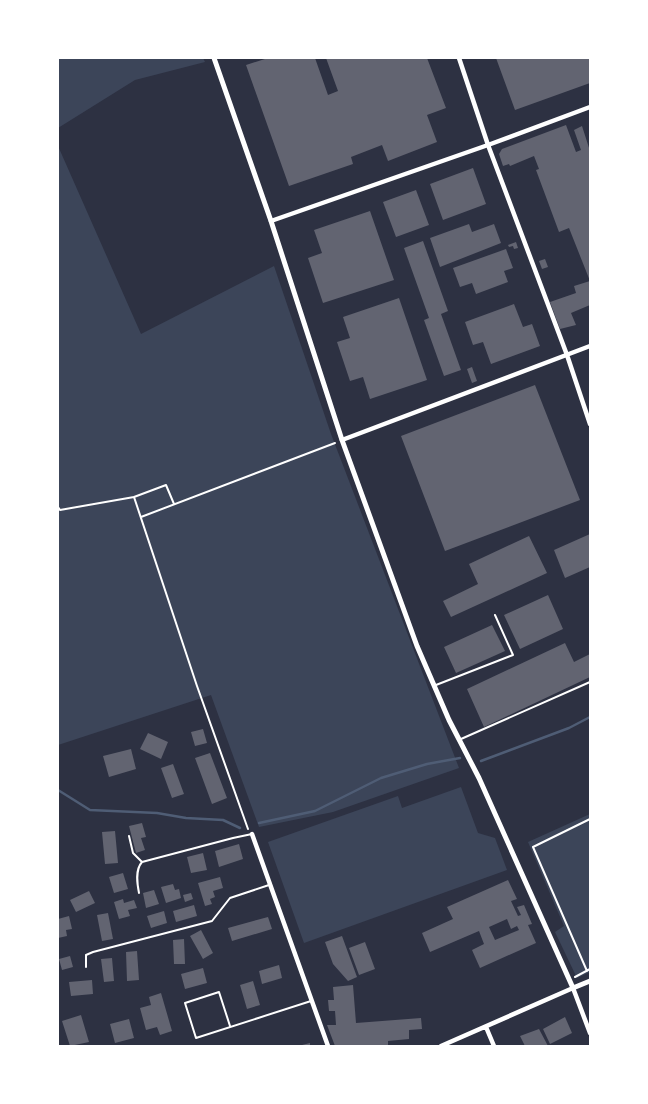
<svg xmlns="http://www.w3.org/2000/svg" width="648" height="1104" font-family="'Exo 2',sans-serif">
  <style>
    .green { fill: #3c4559 }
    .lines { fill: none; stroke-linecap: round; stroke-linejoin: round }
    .stream { stroke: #4f5d75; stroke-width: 2.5 }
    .building { fill: #626471; fill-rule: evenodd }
    .path { stroke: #fff; stroke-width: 2 }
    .service { stroke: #fff; stroke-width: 2 }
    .minor { stroke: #fff; stroke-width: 4.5 }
    .tertiary { stroke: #fff; stroke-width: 5 }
  </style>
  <rect width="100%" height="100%" fill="#2d3142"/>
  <path class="green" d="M 58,58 L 203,58 L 205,62 L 135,80 L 58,128 Z
    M 58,146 L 141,334 L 274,266 L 331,434 L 459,768 L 333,812 L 259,827 L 211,695 L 58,745 Z
    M 461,787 L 478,833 L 495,838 L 507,870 L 304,943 L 268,842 L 398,796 L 402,808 Z
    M 590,814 L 590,972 L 577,978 L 555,932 L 564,926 L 528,842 Z"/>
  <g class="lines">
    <path class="stream" d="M 481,761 L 569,728 L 590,717
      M 58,790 L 90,810 L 157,813 L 186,818 L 223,820 L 240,828
      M 259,823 L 315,811 L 381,778 L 427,764 L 460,758"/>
  </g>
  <path class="building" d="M 268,58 L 315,58 L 328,95 L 338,91 L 326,58 L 427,58 L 446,108 L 427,115 L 437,142 L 388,161 L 382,145 L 351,157 L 353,164 L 289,186 L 246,65 Z
    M 496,58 L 590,58 L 590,83 L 515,110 Z
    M 566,125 L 576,152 L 581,150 L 574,130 L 582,126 L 590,151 L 590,305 L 571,313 L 576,325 L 560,329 L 550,302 L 576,293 L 574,286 L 590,281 L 569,228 L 559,232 L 536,170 L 539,169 L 534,156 L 510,166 L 509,164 L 503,166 L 499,154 L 502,149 Z
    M 473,168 L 486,204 L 443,220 L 430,184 Z
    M 416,190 L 429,225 L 396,237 L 383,202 Z
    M 370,211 L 394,280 L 323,303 L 308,258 L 322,253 L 314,230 Z
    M 469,224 L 472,232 L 494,224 L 501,243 L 440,267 L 430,238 Z
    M 423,241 L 448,311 L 441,314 L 461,370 L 444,376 L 424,320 L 429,318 L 404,248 Z
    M 516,242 L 518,248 L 514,249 L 513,246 L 509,247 L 508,245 Z
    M 506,249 L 513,268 L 504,271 L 508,282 L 476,294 L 472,283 L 460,287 L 453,268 Z
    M 545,259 L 548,267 L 542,269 L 539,261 Z
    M 399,298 L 427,380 L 370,399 L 363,377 L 350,381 L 337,342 L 350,338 L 343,317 Z
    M 514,304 L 523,327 L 532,324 L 540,346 L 491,364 L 483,342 L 473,345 L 465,322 Z
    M 472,367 L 477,381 L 472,383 L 467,369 Z
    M 535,385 L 580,500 L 445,551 L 401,436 Z
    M 590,534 L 590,567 L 565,578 L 554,550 Z
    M 529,536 L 547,573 L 451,617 L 443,601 L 478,584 L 469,564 Z
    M 548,595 L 563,629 L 520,649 L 504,615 Z
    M 492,625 L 505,651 L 456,673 L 444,647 Z
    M 565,643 L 574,662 L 590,654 L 590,677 L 484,727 L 467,689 Z
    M 203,729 L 207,743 L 195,746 L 191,732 Z
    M 148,733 L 168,742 L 161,759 L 140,749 Z
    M 131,749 L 136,769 L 109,777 L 103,756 Z
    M 210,753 L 227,798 L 212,804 L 195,758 Z
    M 173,764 L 184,794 L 172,798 L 161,768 Z
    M 142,823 L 146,837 L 141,838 L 145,850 L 136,853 L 129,826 Z
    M 115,831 L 118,863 L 105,864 L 102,832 Z
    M 239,844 L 243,859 L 219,867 L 215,851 Z
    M 203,853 L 207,870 L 191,873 L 187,857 Z
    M 123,873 L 128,889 L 114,893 L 109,877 Z
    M 220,877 L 223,888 L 213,891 L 215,897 L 210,899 L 212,904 L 205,906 L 198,883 Z
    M 508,880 L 517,899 L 511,901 L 518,916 L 521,915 L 517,907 L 524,905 L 532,924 L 528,925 L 536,943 L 480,968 L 472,950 L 484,944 L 479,931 L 430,952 L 422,933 L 453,919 L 447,907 ZM 507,919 L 511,929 L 517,926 L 519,930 L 495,940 L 489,927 Z
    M 173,884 L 175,890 L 179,889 L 181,898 L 166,903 L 161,887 Z
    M 154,890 L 159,904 L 146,908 L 143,893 Z
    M 89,891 L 95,903 L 76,912 L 70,900 Z
    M 191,893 L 193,899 L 185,902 L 183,895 Z
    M 123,899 L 124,903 L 134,900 L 137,908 L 128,910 L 130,916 L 119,919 L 114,902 Z
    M 194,905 L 197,916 L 176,922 L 173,911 Z
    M 164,911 L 167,923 L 151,928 L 147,916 Z
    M 108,913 L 113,939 L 102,941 L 97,915 Z
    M 69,916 L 72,929 L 66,930 L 67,936 L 58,938 L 58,919 Z
    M 268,917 L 272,929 L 232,941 L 228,928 Z
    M 201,930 L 213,953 L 203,959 L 190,936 Z
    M 342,936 L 357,977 L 348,981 L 333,964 L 325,942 Z
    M 184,939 L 185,964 L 174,964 L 173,940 Z
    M 365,942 L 375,969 L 359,975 L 349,948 Z
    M 137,951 L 139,980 L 127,981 L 126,952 Z
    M 70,956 L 73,967 L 62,970 L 59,959 Z
    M 112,958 L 114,981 L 104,982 L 101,959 Z
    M 279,965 L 282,978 L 262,984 L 259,971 Z
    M 203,968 L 207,983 L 185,989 L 181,974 Z
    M 92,980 L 93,994 L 71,996 L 69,982 Z
    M 253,981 L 260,1005 L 247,1009 L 240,985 Z
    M 353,985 L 356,1023 L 421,1018 L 422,1029 L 409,1030 L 409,1039 L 388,1041 L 388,1046 L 335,1046 L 327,1025 L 336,1025 L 335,1011 L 329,1011 L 328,1000 L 334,1000 L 333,987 Z
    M 161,993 L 172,1031 L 160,1035 L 157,1027 L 146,1030 L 140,1008 L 151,1005 L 149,997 Z
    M 81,1015 L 89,1042 L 70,1046 L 62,1021 Z
    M 565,1017 L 572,1033 L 550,1044 L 543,1029 Z
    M 129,1019 L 134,1038 L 115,1043 L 110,1024 Z
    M 539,1029 L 548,1046 L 525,1046 L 520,1036 Z
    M 310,1043 L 310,1046 L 298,1046 Z"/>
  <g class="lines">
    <path class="path" d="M 134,497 L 166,485 L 174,504
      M 58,507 L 60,510 L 134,497 L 197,686 L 248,829
      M 141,517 L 335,443
      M 587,971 L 533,847 L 590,819
      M 575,977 L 590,969"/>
    <path class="service" d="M 436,685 L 513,655 L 495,615
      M 461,739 L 590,682
      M 129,836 L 133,853 L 142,862
      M 139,893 C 137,883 135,870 142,862 L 233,838 L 252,834
      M 86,967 L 86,955 L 93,952 L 212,921 L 230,898 L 269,885
      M 230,1026 L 219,992 L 185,1003 L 196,1038 L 311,1001"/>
    <path class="minor" d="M 459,58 L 488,145 L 567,355 L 590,424
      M 271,221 L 488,145 L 590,107
      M 342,440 L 590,346
      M 252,834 L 328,1046
      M 486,1027 L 494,1046
      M 441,1046 L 573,988 L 590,1033"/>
    <path class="tertiary" d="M 214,58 L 271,221 L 342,440 L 417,646 L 449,720 L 479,778 L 573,988 L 590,981"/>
  </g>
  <rect width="648" height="1104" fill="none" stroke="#ffffff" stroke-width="118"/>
</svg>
